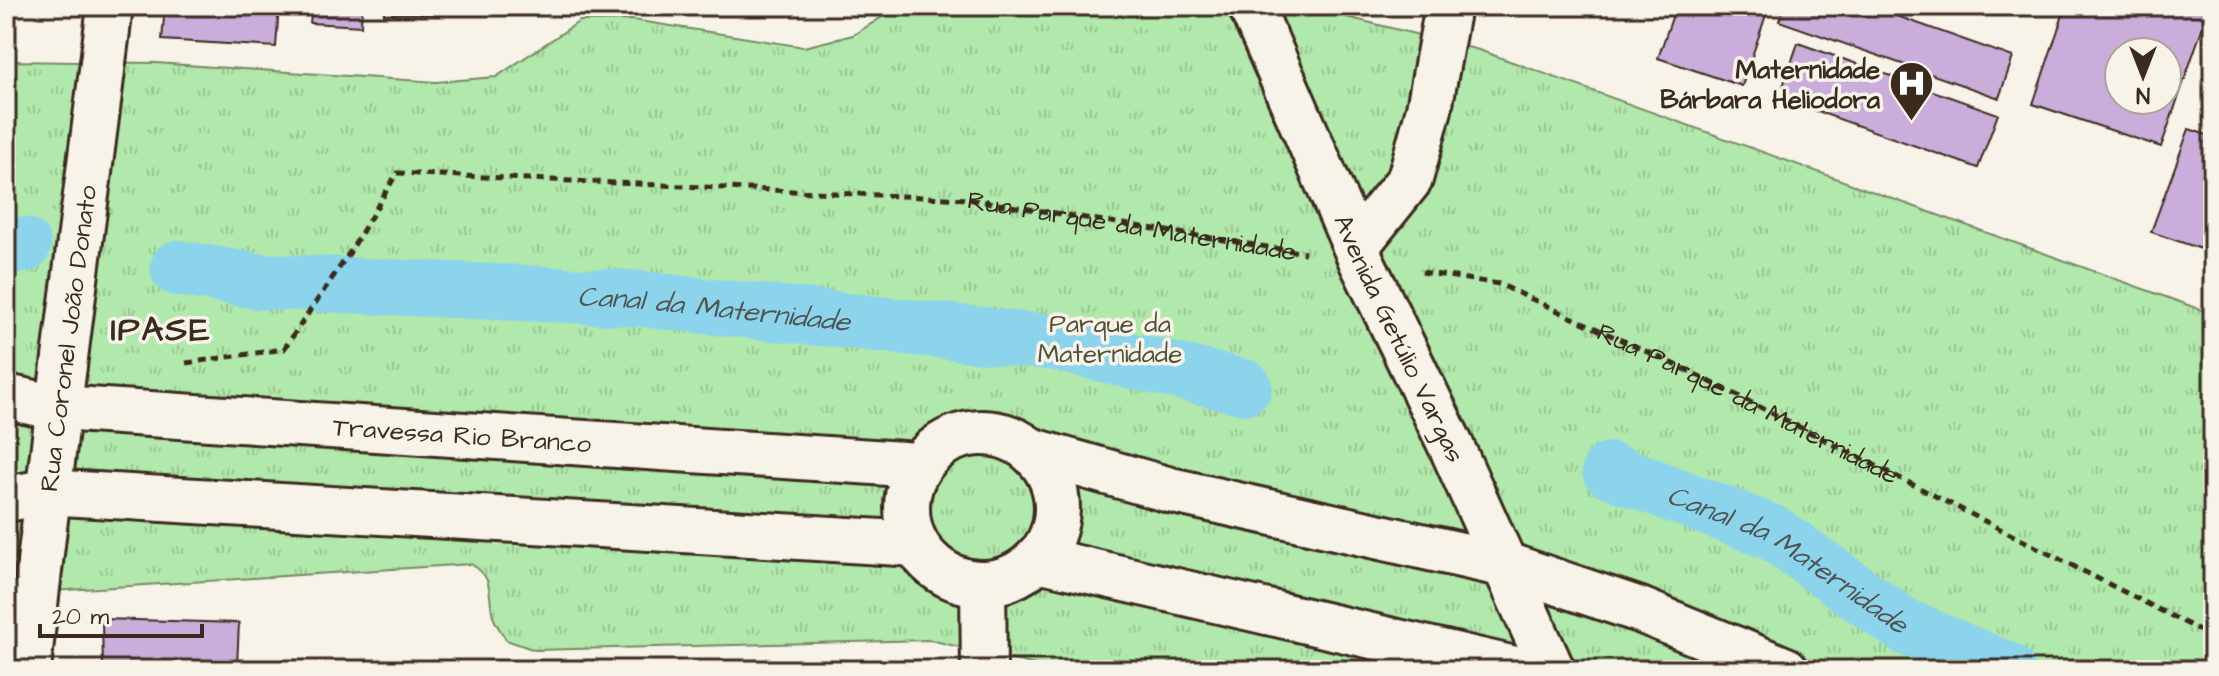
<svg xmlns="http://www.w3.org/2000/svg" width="2219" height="676" font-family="'Architects Daughter',sans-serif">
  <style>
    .grass { fill: url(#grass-tufts); stroke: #768964; stroke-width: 2 }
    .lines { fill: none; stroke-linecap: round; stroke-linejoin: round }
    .canal { stroke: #8bd4ec; stroke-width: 56 }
    .building { fill: #caadda; stroke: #3b2a1e; stroke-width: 2; fill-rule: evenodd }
    .minor-casing { stroke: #3b2a1e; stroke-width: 50 }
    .tertiary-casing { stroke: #3b2a1e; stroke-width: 50 }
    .path { stroke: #3b2a1e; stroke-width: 5; stroke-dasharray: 8 6; stroke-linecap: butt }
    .minor { stroke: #f7f3e8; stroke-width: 44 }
    .tertiary { stroke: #f7f3e8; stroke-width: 44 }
    .labels { text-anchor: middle; stroke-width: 7; stroke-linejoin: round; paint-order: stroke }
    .poi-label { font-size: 26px; font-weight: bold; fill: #3b2a1e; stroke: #f7f3e8; text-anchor: end }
    .street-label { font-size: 26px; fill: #3b2a1e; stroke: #f7f3e8 }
    .park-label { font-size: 26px; fill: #53503a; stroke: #f7f3e8 }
    .water-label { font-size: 28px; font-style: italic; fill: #4f5452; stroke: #f7f3e8 }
    .district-label { font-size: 34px; font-weight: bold; letter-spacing: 2px; fill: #3b2a1e; stroke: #f7f3e8 }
  </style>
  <defs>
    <pattern id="grass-tufts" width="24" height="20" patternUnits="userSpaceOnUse" patternTransform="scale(2)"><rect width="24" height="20" fill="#b1e8ab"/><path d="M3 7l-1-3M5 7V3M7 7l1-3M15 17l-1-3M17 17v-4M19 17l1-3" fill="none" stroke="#99c793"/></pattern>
  </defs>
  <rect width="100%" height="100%" fill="#f7f3e8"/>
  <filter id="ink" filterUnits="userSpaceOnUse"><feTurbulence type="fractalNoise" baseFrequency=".0125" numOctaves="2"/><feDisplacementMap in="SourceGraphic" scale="16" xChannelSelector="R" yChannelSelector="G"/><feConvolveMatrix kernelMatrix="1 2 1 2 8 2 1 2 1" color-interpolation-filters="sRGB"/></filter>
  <g filter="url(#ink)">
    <path class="grass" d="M 900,6 L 1303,6 L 1479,50 L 2213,314 L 2213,670 L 1056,670 L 930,640 L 535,650 L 506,640 C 502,632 495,624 493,616 C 487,592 495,578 471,564 L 6,594 L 6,61 L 156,63 L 436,82 L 496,77 L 580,21 L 633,20 L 804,47 L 853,35 Z"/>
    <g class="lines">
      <g class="canal">
        <path d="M 6,248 L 23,245"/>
        <path id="s1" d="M 178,268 L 255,281 L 631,298 L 1056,343 L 1244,387"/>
        <path id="s2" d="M 1610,470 L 1773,533 L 1906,627 L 2007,670"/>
      </g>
    </g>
    <path class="building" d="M 165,6 L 279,6 L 276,47 L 162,40 Z
      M 312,6 L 362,6 L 361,26 L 310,23 Z
      M 384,6 L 499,6 L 499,14 L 384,14 Z
      M 1676,6 L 1769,6 L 1742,86 L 1658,58 Z
      M 1784,6 L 1869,6 L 2013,57 L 1999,98 L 1779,21 Z
      M 2066,6 L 2210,6 L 2161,147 L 2033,104 ZM 2119,52 L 2167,52 L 2167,100 L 2119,100 Z
      M 1798,43 L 1998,114 L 1978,168 L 1779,98 Z
      M 2189,129 L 2213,137 L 2213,253 L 2151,232 Z
      M 102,619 L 239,623 L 237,666 L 103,670 Z
      M 770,659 L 771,670 L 658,670 Z"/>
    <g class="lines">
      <defs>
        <g id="minor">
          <path d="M 1357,245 L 1410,179 L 1429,109 L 1448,6"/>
          <path d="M 983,584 L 984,670"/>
          <path id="s5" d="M 28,670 C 51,448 83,227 110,6"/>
        </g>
        <g id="tertiary">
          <path id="s6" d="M 1251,6 L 1362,262 L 1452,448 L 1552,670"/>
          <path id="s7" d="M 6,397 L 59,408 L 918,465"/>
          <circle cx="982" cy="508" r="75"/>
          <path d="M 1033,451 L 1170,490 L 1506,565 L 1640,610 L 1786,670"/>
          <path d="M 6,499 L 46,492 L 916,544"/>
          <path d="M 1038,559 L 1519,670"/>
        </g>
      </defs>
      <use href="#minor" class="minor-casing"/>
      <use href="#tertiary" class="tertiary-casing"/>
      <g class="path">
        <path id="s3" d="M 1422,272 L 1499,284 L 1689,371 L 2213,637"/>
        <path id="s4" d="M 186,363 L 284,349 L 350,252 L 397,173 L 967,199 L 1305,253"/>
      </g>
      <use href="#minor" class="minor"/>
      <use href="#tertiary" class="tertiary"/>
    </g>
  </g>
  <defs>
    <symbol id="hospital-pin" viewBox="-11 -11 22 30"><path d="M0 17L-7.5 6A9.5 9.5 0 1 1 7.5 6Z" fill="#3b2a1e" stroke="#f7f3e8"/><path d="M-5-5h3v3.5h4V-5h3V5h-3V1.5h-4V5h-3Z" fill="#fff"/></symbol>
  </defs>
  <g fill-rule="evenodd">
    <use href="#hospital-pin" x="1886" y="58" width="51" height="69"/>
  </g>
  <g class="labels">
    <g class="poi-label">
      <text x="1880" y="78">Maternidade<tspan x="1880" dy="30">Bárbara Heliodora</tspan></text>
    </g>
    <g class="street-label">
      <text dy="9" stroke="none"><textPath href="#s4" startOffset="1046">Rua Parque da Maternidade</textPath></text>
      <text dy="9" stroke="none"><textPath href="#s5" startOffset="334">Rua Coronel João Donato</textPath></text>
      <text dy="9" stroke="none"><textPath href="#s6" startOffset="364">Avenida Getúlio Vargas</textPath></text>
      <text dy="9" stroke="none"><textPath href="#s3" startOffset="354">Rua Parque da Maternidade</textPath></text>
      <text dy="9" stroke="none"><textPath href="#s7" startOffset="458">Travessa Rio Branco</textPath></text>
    </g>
    <g class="park-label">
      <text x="1110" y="332">Parque da<tspan x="1110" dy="30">Maternidade</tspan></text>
    </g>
    <g class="water-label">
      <text dy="10" stroke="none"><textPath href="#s1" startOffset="538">Canal da Maternidade</textPath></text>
      <text dy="10" stroke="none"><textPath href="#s2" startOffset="200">Canal da Maternidade</textPath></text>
    </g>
    <g class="district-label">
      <text x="161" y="340">IPASE</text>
    </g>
  </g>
  <rect width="2219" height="676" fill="none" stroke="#f7f3e8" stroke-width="32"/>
  <rect x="16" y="16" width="2187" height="644" fill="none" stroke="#3b2a1e" stroke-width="3" filter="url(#ink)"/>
  <g transform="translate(2143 76) rotate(180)"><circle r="38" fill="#f7f3e8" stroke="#aca397" stroke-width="2"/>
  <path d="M0-6L14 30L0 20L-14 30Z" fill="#3b2a1e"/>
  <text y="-12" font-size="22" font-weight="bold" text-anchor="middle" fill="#3b2a1e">N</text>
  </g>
  <path d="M40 624v12h162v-12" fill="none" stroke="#3b2a1e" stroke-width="4"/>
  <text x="52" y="624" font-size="24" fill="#3b2a1e" stroke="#f7f3e8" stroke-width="6" paint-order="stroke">20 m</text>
</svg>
